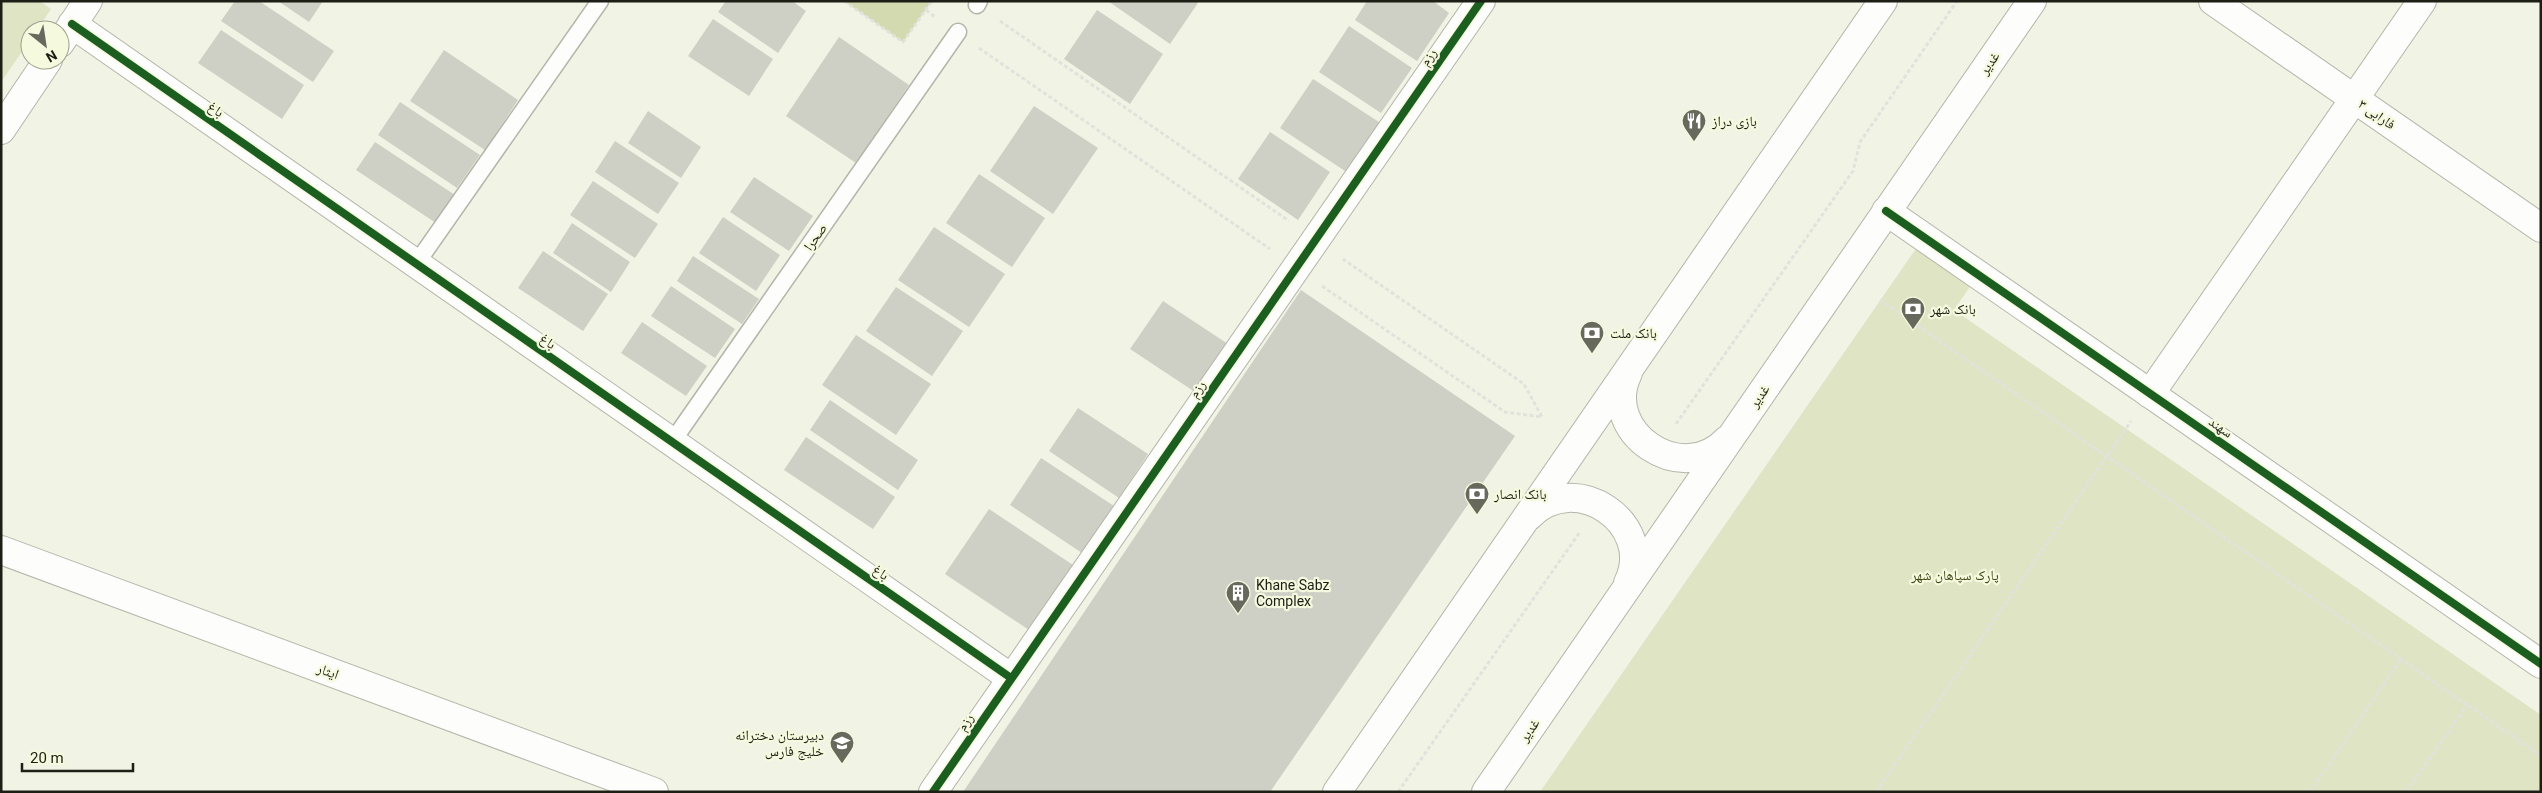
<svg xmlns="http://www.w3.org/2000/svg" width="2542" height="793" font-family="Roboto,'Noto Naskh Arabic',sans-serif">
  <style>
    .green { fill: #dfe4c5 }
    .forest { fill: #d4dab0 }
    .building { fill: #ced0c5 }
    .lines { fill: none; stroke-linecap: round; stroke-linejoin: round }
    .lane-casing { stroke: #b4b5aa; stroke-width: 19 }
    .street-casing { stroke: #b4b5aa; stroke-width: 30 }
    .secondary-casing { stroke: #b4b5aa; stroke-width: 30 }
    .path { stroke: #e2e2dd; stroke-width: 3; stroke-dasharray: 4 2.5; stroke-linecap: butt }
    .lane { stroke: #fdfdfb; stroke-width: 16 }
    .street { stroke: #fdfdfb; stroke-width: 28 }
    .secondary { stroke: #fdfdfb; stroke-width: 28 }
    .cycleway-casing { stroke: #f5f9de; stroke-width: 11 }
    .cycleway { stroke: #1b5e20; stroke-width: 8 }
    .labels { text-anchor: middle; stroke-width: 4.5; stroke-linejoin: round; paint-order: stroke }
    .street-label { font-size: 14px; fill: #1d1e15; stroke: #f5f9de }
    .poi-label { font-size: 14px; fill: #1d1e15; stroke: #f5f9de; text-anchor: start }
    .park-label { font-size: 14px; fill: #424717; stroke: #f5f9de }
  </style>
  <rect width="100%" height="100%" fill="#f1f3e4"/>
  <path class="green" d="M 1,1 L 40,1 L 51,9 L 37,30 L 30,30 L 30,40 L 1,82 Z
    M 1922,240 L 1976,278 L 1954,310 L 2541,715 L 2541,792 L 1540,792 Z"/>
  <path class="forest" d="M 844,1 L 932,1 L 903,42 Z"/>
  <path class="building" d="M 235,1 L 259,1 L 334,51 L 313,82 L 221,21 Z
    M 278,1 L 323,1 L 309,22 Z
    M 726,1 L 792,1 L 806,11 L 778,53 L 718,12 Z
    M 1108,1 L 1195,1 L 1198,3 L 1170,44 Z
    M 1367,1 L 1433,1 L 1449,13 L 1417,61 L 1355,20 Z
    M 1097,10 L 1163,54 L 1130,104 L 1064,59 Z
    M 713,19 L 773,59 L 749,96 L 688,56 Z
    M 1349,26 L 1412,68 L 1381,113 L 1319,72 Z
    M 221,30 L 304,85 L 282,119 L 198,63 Z
    M 839,37 L 909,85 L 856,163 L 786,116 Z
    M 444,50 L 518,100 L 485,150 L 410,101 Z
    M 1313,79 L 1382,124 L 1348,173 L 1280,128 Z
    M 400,102 L 480,155 L 457,188 L 378,135 Z
    M 1034,106 L 1098,148 L 1053,214 L 990,171 Z
    M 648,111 L 701,147 L 681,178 L 628,143 Z
    M 1270,132 L 1330,172 L 1298,220 L 1238,179 Z
    M 615,141 L 679,183 L 658,214 L 595,172 Z
    M 375,142 L 455,195 L 436,223 L 356,170 Z
    M 979,174 L 1045,218 L 1012,267 L 946,223 Z
    M 754,177 L 813,216 L 789,251 L 730,212 Z
    M 593,181 L 658,224 L 635,258 L 570,215 Z
    M 723,217 L 780,255 L 756,291 L 699,253 Z
    M 572,223 L 630,262 L 611,292 L 553,253 Z
    M 934,227 L 1005,274 L 969,327 L 898,280 Z
    M 543,251 L 608,294 L 583,331 L 518,288 Z
    M 693,256 L 759,299 L 742,324 L 677,281 Z
    M 671,286 L 735,329 L 715,358 L 651,316 Z
    M 896,287 L 963,331 L 932,376 L 866,331 Z
    M 1301,290 L 1515,436 L 1270,792 L 963,792 Z
    M 1163,301 L 1228,344 L 1195,392 L 1130,349 Z
    M 642,322 L 707,366 L 686,396 L 621,353 Z
    M 856,335 L 931,384 L 896,435 L 822,385 Z
    M 830,400 L 918,460 L 898,490 L 810,430 Z
    M 1078,408 L 1148,454 L 1119,498 L 1049,451 Z
    M 806,437 L 895,497 L 873,529 L 784,470 Z
    M 1041,458 L 1114,506 L 1082,553 L 1010,505 Z
    M 989,509 L 1073,565 L 1029,630 L 945,574 Z"/>
  <g class="lines">
    <defs>
      <path id="lane" d="M 977,5 L 979,1
        M 416,264 L 600,1
        M 672,442 L 958,32"/>
      <path id="street" d="M 72,24 L 1011,678
        M 60,43 L 88,1
        M 1,130 L 48,60
        M 2150,394 L 2422,1
        M 933,792 L 1481,1"/>
      <path id="secondary" d="M 2213,1 L 2541,228
        M 1886,211 L 2541,664
        M 1628,373 C 1599,432 1682,488 1727,440
        M 1529,516 C 1575,468 1657,524 1628,583
        M 1,550 L 654,792
        M 1337,792 L 1883,1
        M 1486,792 L 2032,1"/>
    </defs>
    <use href="#lane" class="lane-casing"/>
    <use href="#street" class="street-casing"/>
    <use href="#secondary" class="secondary-casing"/>
    <path class="path" d="M 844,1 L 903,42 L 932,1
      M 926,10 L 935,17
      M 1000,21 L 1289,221
      M 979,48 L 1270,249
      M 1322,286 L 1505,412 L 1542,417 L 1524,384 L 1343,259
      M 1880,300 L 2541,756
      M 1676,424 L 1853,171 L 1860,142 L 1957,1
      M 1398,792 L 1580,532
      M 1876,792 L 2131,421
      M 2310,792 L 2401,659
      M 2406,792 L 2467,705"/>
    <use href="#lane" class="lane"/>
    <use href="#street" class="street"/>
    <use href="#secondary" class="secondary"/>
    <defs>
      <path id="cycleway" d="M 72,24 L 1011,678
        M 1886,211 L 2541,664
        M 933,792 L 1481,1"/>
    </defs>
    <use href="#cycleway" class="cycleway-casing"/>
    <use href="#cycleway" class="cycleway"/>
  </g>
  <defs>
    <symbol id="restaurant-pin" viewBox="-11 -11 22 30"><path d="M0 17L-7.5 6A9.5 9.5 0 1 1 7.5 6Z" fill="#67695d" stroke="#f5f9de"/><path d="M-5-6h1v4h1v-4h1v4h1v-4h1v5L-1.5 .5V6h-2V.5L-5-1ZM5-6V6H3V1.5H1.5Q1.5-4 5-6Z" fill="#fff"/></symbol>
    <symbol id="bank-pin" viewBox="-11 -11 22 30"><path d="M0 17L-7.5 6A9.5 9.5 0 1 1 7.5 6Z" fill="#67695d" stroke="#f5f9de"/><path d="M-6-4H6V4H-6ZM0-2.3a2.3 2.3 0 1 0 0 4.6a2.3 2.3 0 1 0 0-4.6Z" fill="#fff"/></symbol>
    <symbol id="building-pin" viewBox="-11 -11 22 30"><path d="M0 17L-7.5 6A9.5 9.5 0 1 1 7.5 6Z" fill="#67695d" stroke="#f5f9de"/><path d="M-4-6H4V6H1V3H-1V6H-4ZM-2.5-4.3h1.7v1.8h-1.7ZM.8-4.3h1.7v1.8H.8ZM-2.5-1h1.7V.8h-1.7ZM.8-1h1.7V.8H.8Z" fill="#fff"/></symbol>
    <symbol id="school-pin" viewBox="-11 -11 22 30"><path d="M0 17L-7.5 6A9.5 9.5 0 1 1 7.5 6Z" fill="#67695d" stroke="#f5f9de"/><path d="M0-5L7-2L0 1L-7-2ZM-4 1L0 2.5L4 1V4Q0 6-4 4Z" fill="#fff"/></symbol>
  </defs>
  <g fill-rule="evenodd">
    <use href="#restaurant-pin" x="1680" y="107" width="28" height="38"/>
    <use href="#bank-pin" x="1899" y="295" width="28" height="38"/>
    <use href="#bank-pin" x="1578" y="319" width="28" height="38"/>
    <use href="#bank-pin" x="1463" y="480" width="28" height="38"/>
    <use href="#building-pin" x="1224" y="579" width="28" height="38"/>
    <use href="#school-pin" x="828" y="729" width="28" height="38"/>
  </g>
  <g class="labels">
    <g class="street-label">
      <text transform="translate(1428 57) rotate(-55)" y="5">رزم</text>
      <text transform="translate(1989 63) rotate(-55)" y="5">غدیر</text>
      <text transform="translate(216 109) rotate(35)" y="5">باغ</text>
      <text transform="translate(2377 114) rotate(35)" y="5">فارابی ۳</text>
      <text transform="translate(815 237) rotate(-55)" y="5">صحرا</text>
      <text transform="translate(548 341) rotate(35)" y="5">باغ</text>
      <text transform="translate(1197 389) rotate(-55)" y="5">رزم</text>
      <text transform="translate(1759 396) rotate(-55)" y="5">غدیر</text>
      <text transform="translate(2221 427) rotate(35)" y="5">سهند</text>
      <text transform="translate(881 572) rotate(35)" y="5">باغ</text>
      <text transform="translate(328 671) rotate(20)" y="5">ایثار</text>
      <text transform="translate(965 722) rotate(-56)" y="5">رزم</text>
      <text transform="translate(1529 730) rotate(-55)" y="5">غدیر</text>
    </g>
    <g class="poi-label">
      <text x="1712" y="126">بازی دراز</text>
      <text x="1930" y="314">بانک شهر</text>
      <text x="1610" y="338">بانک ملت</text>
      <text x="1494" y="499">بانک انصار</text>
      <text x="1256" y="590">Khane Sabz<tspan x="1256" dy="16">Complex</tspan></text>
      <text x="824" y="740" text-anchor="end">دبیرستان دخترانه<tspan x="824" dy="16">خلیج فارس</tspan></text>
    </g>
    <g class="park-label">
      <text x="1955" y="580">پارک سپاهان شهر</text>
    </g>
  </g>
  <rect width="2542" height="793" fill="none" stroke="#1d1e15" stroke-width="5"/>
  <g transform="translate(45 45) rotate(150)"><circle r="24" fill="#f5f9de" stroke="#9fa18e"/>
  <path d="M0-4L9 19L0 12L-9 19Z" fill="#67695d"/>
  <text y="-8" font-size="14" font-weight="bold" text-anchor="middle" fill="#1d1e15">N</text>
  </g>
  <path d="M22 763v8h111v-8" fill="none" stroke="#1d1e15" stroke-width="2.5"/>
  <text x="30" y="763" font-size="15" fill="#1d1e15" stroke="#f5f9de" stroke-width="4" paint-order="stroke">20 m</text>
</svg>
